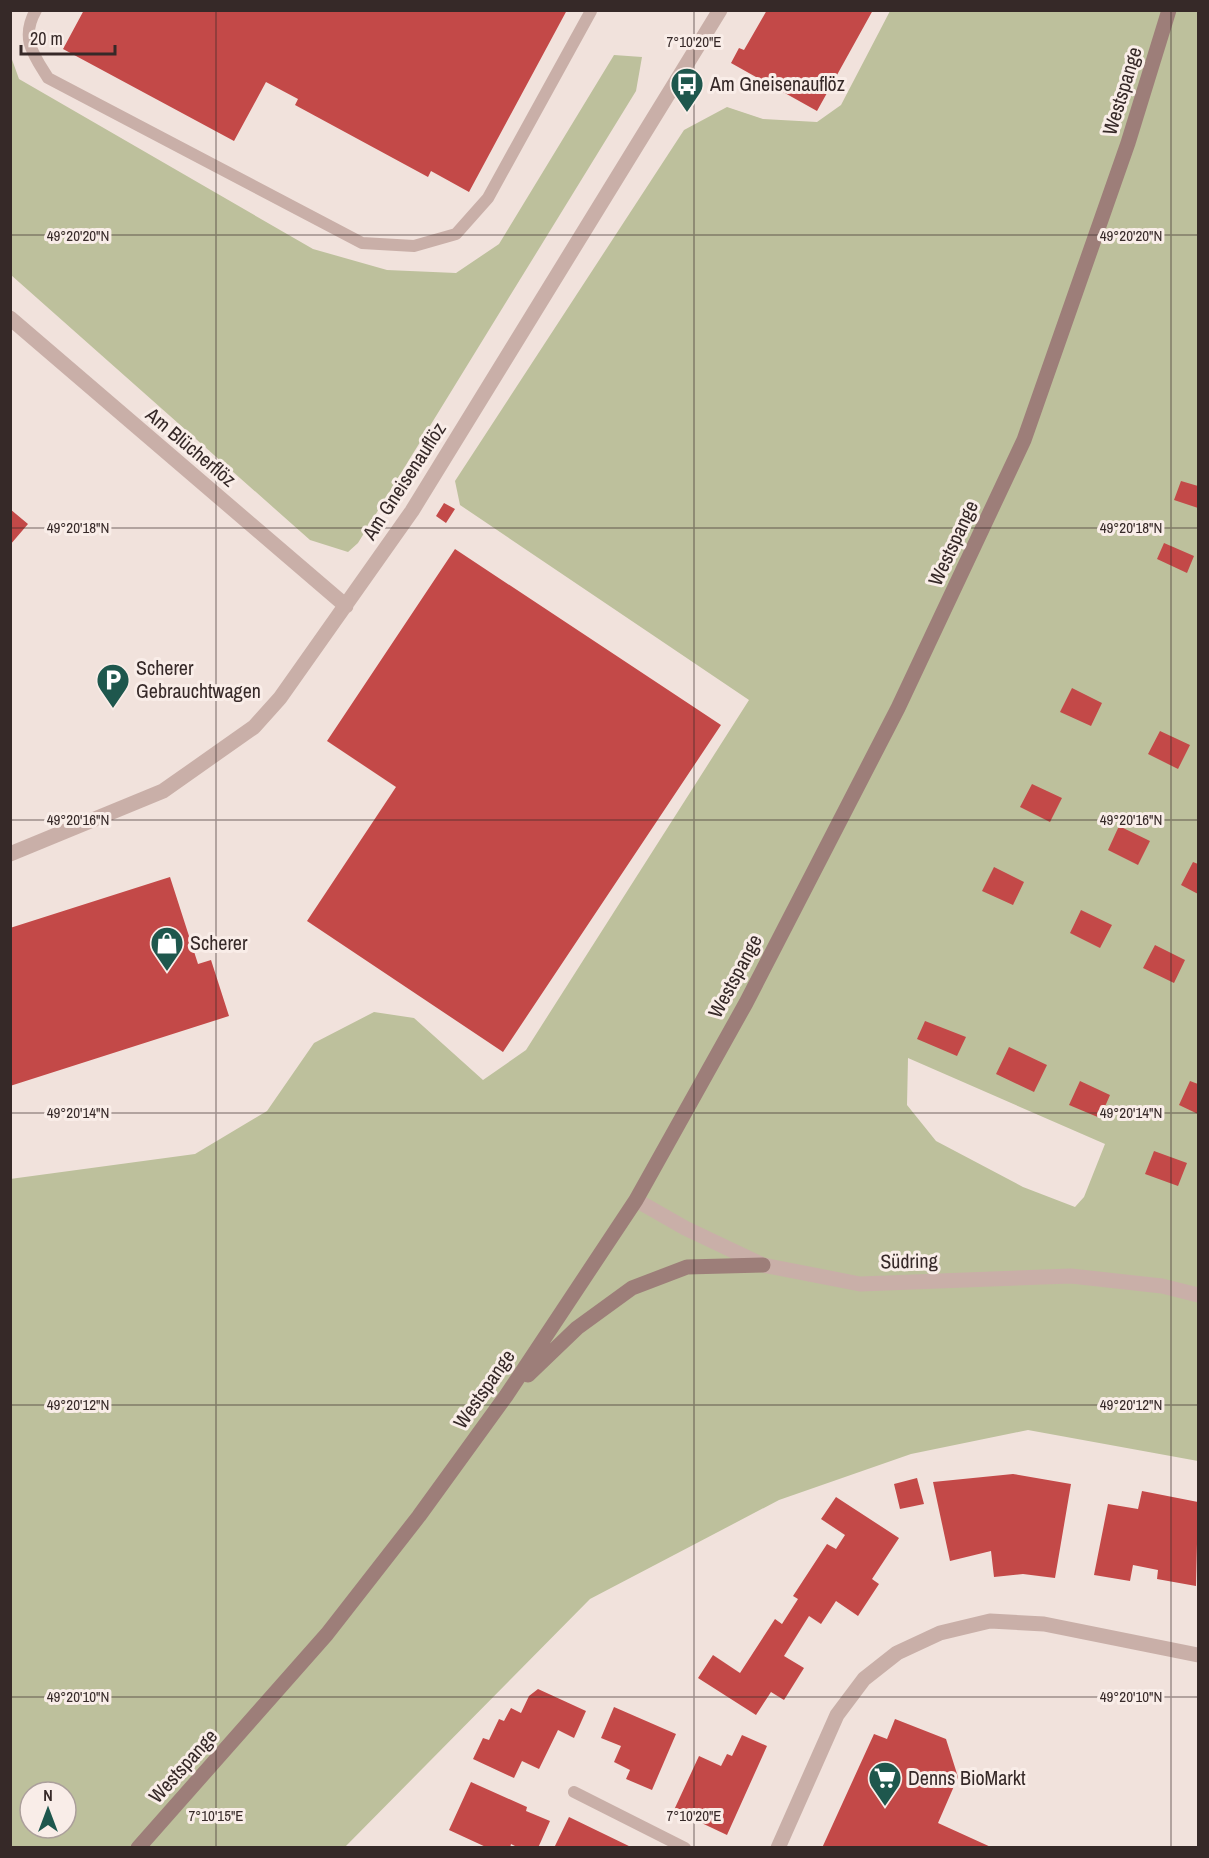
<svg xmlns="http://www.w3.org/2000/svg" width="1209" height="1858" font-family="'Archivo Narrow',sans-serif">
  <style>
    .green { fill: #bdc09c; fill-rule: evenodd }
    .building { fill: #c34948 }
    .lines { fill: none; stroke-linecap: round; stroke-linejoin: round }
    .service { stroke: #c9afa8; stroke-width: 12 }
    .minor { stroke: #c9afa8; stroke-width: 15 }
    .tertiary { stroke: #c9afa8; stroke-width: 15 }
    .secondary { stroke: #9d7e79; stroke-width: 15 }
    .ticks { fill: none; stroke: #362928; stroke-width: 1.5; stroke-opacity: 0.45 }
    .labels { text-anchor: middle; stroke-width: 6; stroke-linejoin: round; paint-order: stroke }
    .poi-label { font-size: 20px; fill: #362928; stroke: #f9ede8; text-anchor: start }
    .street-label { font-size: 20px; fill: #362928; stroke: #f9ede8 }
    .ticks-label { font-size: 15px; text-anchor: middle; fill: #362928; stroke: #f9ede8; stroke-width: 6; stroke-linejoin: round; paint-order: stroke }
  </style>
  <rect width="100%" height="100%" fill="#f1e2dc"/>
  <path class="green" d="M 890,11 L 1198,11 L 1198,1461 L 1028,1430 L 911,1454 L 779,1500 L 590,1599 L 345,1847 L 11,1847 L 10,1179 L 195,1154 L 267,1111 L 314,1043 L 374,1012 L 414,1018 L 483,1080 L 526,1050 L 749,700 L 460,505 L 455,481 L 684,130 L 727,107 L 763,119 L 817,122 L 841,105 ZM 908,1058 L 1105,1144 L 1084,1197 L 1075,1207 L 1023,1187 L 936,1141 L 907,1105 ZM 30,1792 L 66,1792 L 66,1828 L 30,1828 Z
    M 10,54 L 19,79 L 313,249 L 387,270 L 456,273 L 499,244 L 614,55 L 642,57 L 636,91 L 358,543 L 348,552 L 310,540 L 11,275 Z"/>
  <path class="building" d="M 84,10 L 567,10 L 469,192 L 431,171 L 428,177 L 295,105 L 298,99 L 266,82 L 234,141 L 63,49 Z
    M 767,10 L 873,10 L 817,111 L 731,63 L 739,48 L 744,50 Z
    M 1181,481 L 1198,486 L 1198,508 L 1174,500 Z
    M 444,503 L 455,509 L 446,523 L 436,516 Z
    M 10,509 L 28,524 L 10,545 Z
    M 1164,543 L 1194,556 L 1187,573 L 1157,559 Z
    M 455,549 L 721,725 L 503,1052 L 307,921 L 396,787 L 327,741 Z
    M 1072,688 L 1102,703 L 1091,726 L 1060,712 Z
    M 1160,731 L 1190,745 L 1178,769 L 1148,754 Z
    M 1032,784 L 1062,798 L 1050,822 L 1020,807 Z
    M 1119,826 L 1150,841 L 1138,865 L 1108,850 Z
    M 1193,862 L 1198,864 L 1198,894 L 1181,885 Z
    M 994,867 L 1024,882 L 1013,905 L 982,891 Z
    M 170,877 L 198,964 L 211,960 L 229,1016 L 10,1086 L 10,928 Z
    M 1081,910 L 1112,925 L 1100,948 L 1070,933 Z
    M 1155,945 L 1185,960 L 1174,983 L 1143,968 Z
    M 925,1021 L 966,1037 L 957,1056 L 917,1039 Z
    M 1009,1047 L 1047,1065 L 1034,1092 L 996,1074 Z
    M 1080,1081 L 1110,1095 L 1100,1118 L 1069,1105 Z
    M 1190,1081 L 1198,1084 L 1198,1114 L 1179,1105 Z
    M 1154,1151 L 1187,1163 L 1178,1186 L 1145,1174 Z
    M 1013,1474 L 1071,1484 L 1055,1578 L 1023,1574 L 994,1577 L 991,1551 L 950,1561 L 933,1482 Z
    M 917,1478 L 924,1504 L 900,1509 L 894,1484 Z
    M 1142,1491 L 1198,1502 L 1196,1586 L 1157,1579 L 1158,1570 L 1133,1565 L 1130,1581 L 1094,1575 L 1108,1504 L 1138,1509 Z
    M 836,1497 L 899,1538 L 872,1579 L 879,1584 L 858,1616 L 836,1601 L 821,1624 L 809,1616 L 784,1656 L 804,1668 L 784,1700 L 771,1692 L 756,1715 L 698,1678 L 713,1655 L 740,1673 L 775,1619 L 782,1624 L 798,1599 L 793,1596 L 827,1544 L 836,1549 L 845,1535 L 821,1519 Z
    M 538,1689 L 586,1711 L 574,1738 L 558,1730 L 539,1769 L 522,1761 L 514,1778 L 473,1759 L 483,1738 L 489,1740 L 499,1719 L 504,1721 L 511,1708 L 521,1713 L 529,1696 Z
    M 614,1707 L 676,1734 L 652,1790 L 626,1779 L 630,1770 L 614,1762 L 621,1746 L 601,1738 Z
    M 895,1719 L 946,1739 L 958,1777 L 938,1823 L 993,1848 L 822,1848 L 874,1734 L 887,1739 Z
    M 742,1735 L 767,1746 L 727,1835 L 674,1810 L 699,1756 L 721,1766 L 727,1754 L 732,1756 Z
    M 471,1782 L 527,1807 L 526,1811 L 550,1821 L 538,1848 L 519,1848 L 511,1844 L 510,1848 L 488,1848 L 449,1830 Z
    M 569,1817 L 633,1848 L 554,1848 Z"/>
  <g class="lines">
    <path class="service" d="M 36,10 C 20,38 33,54 48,78 L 362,243 L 414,246 L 456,234 L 488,198 L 591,11
      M 574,1792 L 685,1848"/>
    <path class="minor" d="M 10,318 L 346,606
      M 10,854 L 163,791 L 254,727 L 280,698 L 412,511 L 720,10
      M 778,1848 L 837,1715 L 864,1679 L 897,1653 L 940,1633 L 990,1621 L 1044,1624 L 1198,1655"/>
    <path class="tertiary" d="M 636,1200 L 685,1228 L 763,1265 L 860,1284 L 1071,1276 L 1162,1286 L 1198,1295"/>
    <path class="secondary" d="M 528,1375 L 577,1328 L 632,1288 L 687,1267 L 763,1265
      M 138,1848 L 327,1634 L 419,1516 L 506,1396 L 636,1200 L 746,1003 L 898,708 L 1024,440 L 1128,143 L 1169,10"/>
  </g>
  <path class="ticks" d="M 216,10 L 216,1848M 694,10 L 694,1848M 1171,10 L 1171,1848M 10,235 L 1198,235M 10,528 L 1198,528M 10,820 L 1198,820M 10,1113 L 1198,1113M 10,1405 L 1198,1405M 10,1697 L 1198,1697"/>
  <defs>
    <symbol id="bus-pin" viewBox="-11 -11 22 30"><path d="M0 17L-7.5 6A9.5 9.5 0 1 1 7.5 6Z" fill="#1e574d" stroke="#f9ede8"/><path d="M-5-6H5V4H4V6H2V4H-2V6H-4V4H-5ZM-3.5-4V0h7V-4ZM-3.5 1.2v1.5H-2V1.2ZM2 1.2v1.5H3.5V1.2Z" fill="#fff"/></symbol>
    <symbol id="parking-pin" viewBox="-11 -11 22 30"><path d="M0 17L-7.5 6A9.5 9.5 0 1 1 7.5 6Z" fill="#1e574d" stroke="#f9ede8"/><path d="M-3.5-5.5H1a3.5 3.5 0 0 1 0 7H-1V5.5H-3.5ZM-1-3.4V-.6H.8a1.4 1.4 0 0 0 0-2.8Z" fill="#fff"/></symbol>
    <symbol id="shop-pin" viewBox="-11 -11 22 30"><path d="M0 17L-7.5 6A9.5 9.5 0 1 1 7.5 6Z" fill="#1e574d" stroke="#f9ede8"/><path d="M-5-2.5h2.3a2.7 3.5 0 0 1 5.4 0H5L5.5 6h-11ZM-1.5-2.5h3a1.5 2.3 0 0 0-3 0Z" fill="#fff"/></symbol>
    <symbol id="supermarket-pin" viewBox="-11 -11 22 30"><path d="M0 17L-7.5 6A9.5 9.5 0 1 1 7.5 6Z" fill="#1e574d" stroke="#f9ede8"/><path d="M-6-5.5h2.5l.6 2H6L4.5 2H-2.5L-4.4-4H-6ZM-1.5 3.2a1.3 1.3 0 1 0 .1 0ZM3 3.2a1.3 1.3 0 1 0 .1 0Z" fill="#fff"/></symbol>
  </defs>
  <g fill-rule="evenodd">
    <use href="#bus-pin" x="668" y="65" width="38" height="52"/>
    <use href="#parking-pin" x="94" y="661" width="38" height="52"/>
    <use href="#shop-pin" x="148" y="924" width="38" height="52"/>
    <use href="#supermarket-pin" x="866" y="1759" width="38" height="52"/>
  </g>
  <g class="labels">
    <g class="poi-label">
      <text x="710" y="91">Am Gneisenauflöz</text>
      <text x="136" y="675">Scherer<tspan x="136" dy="23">Gebrauchtwagen</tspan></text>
      <text x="190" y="950">Scherer</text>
      <text x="908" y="1785">Denns BioMarkt</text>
    </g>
    <g class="street-label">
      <text transform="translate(1122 91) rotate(-73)" y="7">Westspange</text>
      <text transform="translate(191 447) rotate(40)" y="7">Am Blücherflöz</text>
      <text transform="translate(404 481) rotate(-57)" y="7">Am Gneisenauflöz</text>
      <text transform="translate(953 543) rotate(-65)" y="7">Westspange</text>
      <text transform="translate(735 976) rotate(-62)" y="7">Westspange</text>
      <text transform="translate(909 1261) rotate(-1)" y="7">Südring</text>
      <text transform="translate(484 1389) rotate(-55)" y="7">Westspange</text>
      <text transform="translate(183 1766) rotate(-48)" y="7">Westspange</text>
    </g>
  </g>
  <g class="ticks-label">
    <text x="694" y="47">7°10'20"E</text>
    <text x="78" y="241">49°20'20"N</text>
    <text x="1131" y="241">49°20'20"N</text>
    <text x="78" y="533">49°20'18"N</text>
    <text x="1131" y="533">49°20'18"N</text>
    <text x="78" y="825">49°20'16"N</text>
    <text x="1131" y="825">49°20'16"N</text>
    <text x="78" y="1118">49°20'14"N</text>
    <text x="1131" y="1118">49°20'14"N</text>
    <text x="78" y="1410">49°20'12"N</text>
    <text x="1131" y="1410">49°20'12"N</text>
    <text x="78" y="1702">49°20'10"N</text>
    <text x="1131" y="1702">49°20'10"N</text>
    <text x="216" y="1821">7°10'15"E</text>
    <text x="694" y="1821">7°10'20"E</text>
  </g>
  <rect width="1209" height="1858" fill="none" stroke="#362928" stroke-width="24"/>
  <g transform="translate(48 1810)"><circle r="28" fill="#f9ede8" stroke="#ab9f9b" stroke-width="1.5"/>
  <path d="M0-4.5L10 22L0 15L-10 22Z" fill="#1e574d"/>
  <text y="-9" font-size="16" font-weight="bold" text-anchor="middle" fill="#362928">N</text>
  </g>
  <path d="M21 45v9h94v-9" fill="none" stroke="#362928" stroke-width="3"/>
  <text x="30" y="45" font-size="18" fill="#362928" stroke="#f9ede8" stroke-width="4.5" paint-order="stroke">20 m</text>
</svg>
